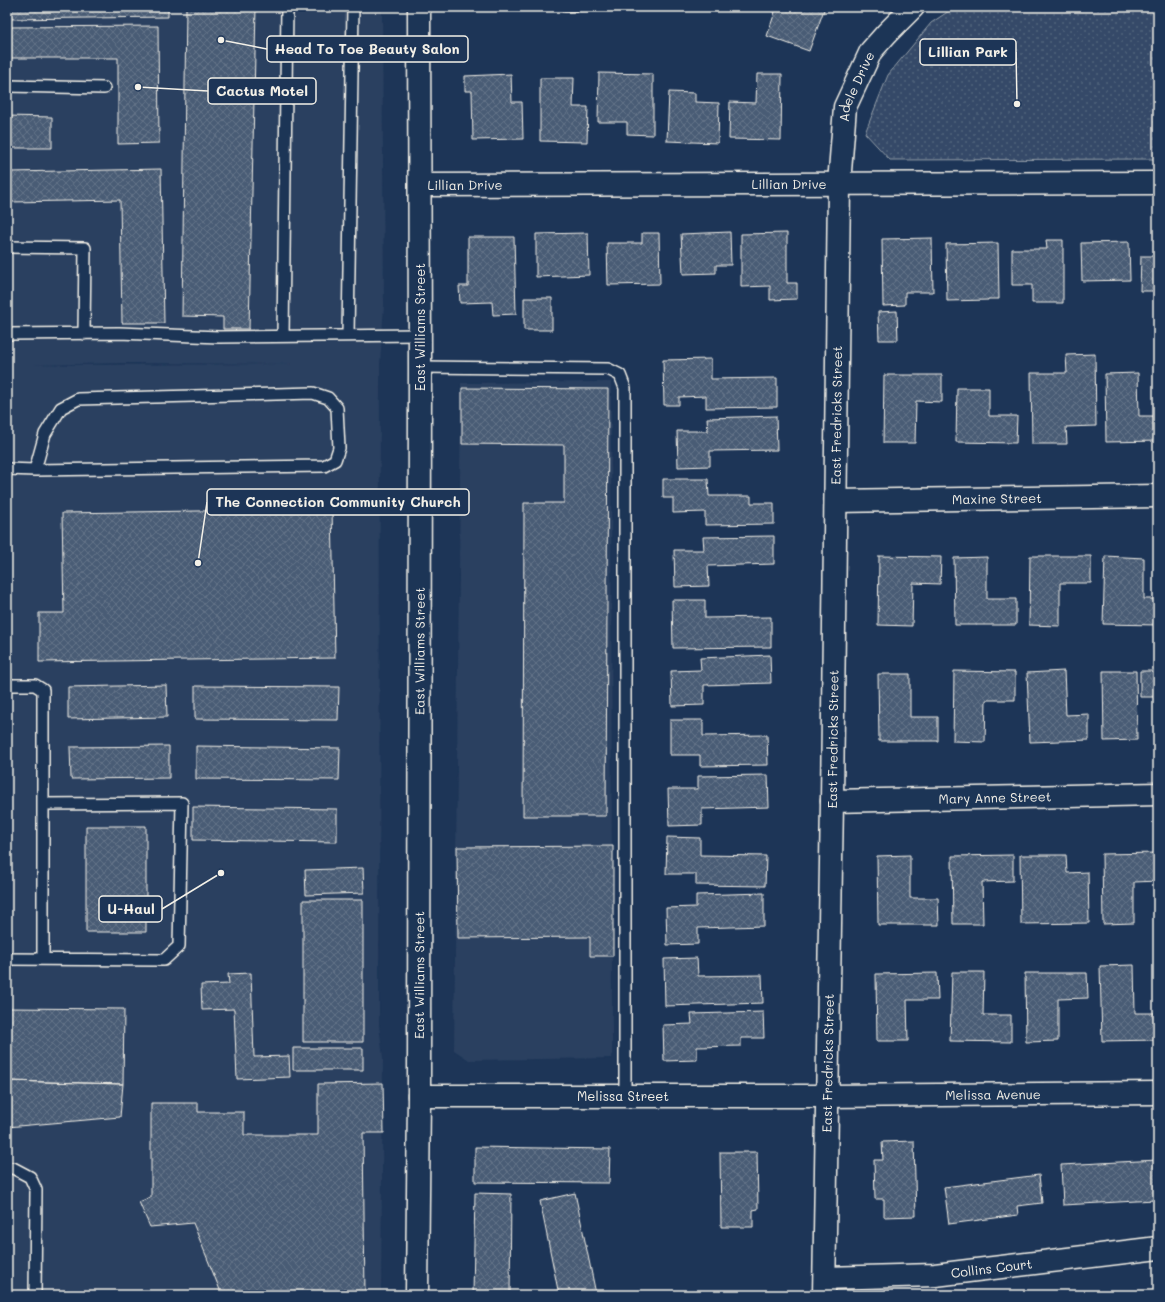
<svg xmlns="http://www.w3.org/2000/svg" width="1165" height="1302" font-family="Mali,sans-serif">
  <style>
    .built { fill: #2a4060; fill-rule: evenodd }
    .park { fill: url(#park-dots); stroke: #949ea8 }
    .building { fill: url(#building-cross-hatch); stroke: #f4f1e8 }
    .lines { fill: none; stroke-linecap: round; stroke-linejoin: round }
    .lane-casing { stroke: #f4f1e8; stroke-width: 14 }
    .street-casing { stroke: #f4f1e8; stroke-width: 25 }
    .lane { stroke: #1d3557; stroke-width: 11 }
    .street { stroke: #1d3557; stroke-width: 22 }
    .labels { text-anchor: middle; stroke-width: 3.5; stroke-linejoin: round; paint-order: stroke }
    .street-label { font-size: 13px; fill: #f4f1e8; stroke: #1d3557 }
    .leader { fill: none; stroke: #f4f1e8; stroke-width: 1.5 }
    .callout-dot { fill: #f4f1e8; stroke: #1d3557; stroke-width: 1.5 }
    .callout { fill: #1d3557; stroke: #f4f1e8; stroke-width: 1.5 }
    .callout-label { font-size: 14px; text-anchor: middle; font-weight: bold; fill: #f4f1e8 }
  </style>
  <defs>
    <pattern id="park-dots" width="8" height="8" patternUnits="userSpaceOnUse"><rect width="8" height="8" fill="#354a67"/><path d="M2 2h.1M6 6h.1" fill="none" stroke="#53657d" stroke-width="1.8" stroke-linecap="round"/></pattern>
    <pattern id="building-cross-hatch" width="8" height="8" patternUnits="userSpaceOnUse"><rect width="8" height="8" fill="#485b74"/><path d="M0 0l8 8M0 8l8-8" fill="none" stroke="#637388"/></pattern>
  </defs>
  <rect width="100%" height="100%" fill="#1d3557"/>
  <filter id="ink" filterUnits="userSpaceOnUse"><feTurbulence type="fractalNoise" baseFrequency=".025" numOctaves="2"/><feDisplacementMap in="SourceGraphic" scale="8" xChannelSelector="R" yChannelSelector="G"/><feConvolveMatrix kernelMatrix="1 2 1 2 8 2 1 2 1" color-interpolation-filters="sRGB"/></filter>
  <g filter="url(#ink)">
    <path class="built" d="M 7,7 L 382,7 L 384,305 L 380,364 L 379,1025 L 383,1058 L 381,1295 L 7,1295 ZM 122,363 L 299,364 L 32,365 Z
      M 611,382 L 612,1058 L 469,1060 L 454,1050 L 461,383 Z"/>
    <path class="park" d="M 955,7 L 1158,7 L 1158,159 L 890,160 L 865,133 L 888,75 L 931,23 Z"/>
    <path class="building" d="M 7,7 L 168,7 L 168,17 L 7,19 Z
      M 186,7 L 256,7 L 249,329 L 223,329 L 223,317 L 182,316 Z
      M 562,7 L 589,7 L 589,11 L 562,12 Z
      M 768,7 L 825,7 L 809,51 L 767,36 L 775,12 L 767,9 Z
      M 158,26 L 159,143 L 118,144 L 118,58 L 7,58 L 7,27 Z
      M 599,73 L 653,74 L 653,135 L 627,134 L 627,122 L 598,122 Z
      M 511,74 L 512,102 L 522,102 L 523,139 L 473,140 L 472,91 L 465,91 L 465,76 Z
      M 757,74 L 782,74 L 781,140 L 729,139 L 730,102 L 756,103 Z
      M 540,78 L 574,78 L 573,107 L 588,107 L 587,142 L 540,141 Z
      M 669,92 L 695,93 L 695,102 L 719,103 L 718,143 L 667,141 Z
      M 7,116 L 52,117 L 52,148 L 7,148 Z
      M 161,169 L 164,323 L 122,323 L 120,200 L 11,202 L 11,172 Z
      M 730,232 L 731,265 L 716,265 L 716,273 L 683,274 L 681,234 Z
      M 588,233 L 589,275 L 536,277 L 536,234 Z
      M 642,233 L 659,233 L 660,284 L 608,285 L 607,243 L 642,243 Z
      M 787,233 L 787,283 L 797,283 L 797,299 L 770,300 L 770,286 L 741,287 L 741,234 Z
      M 468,237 L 514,237 L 516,314 L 493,315 L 492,302 L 460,303 L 459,286 L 468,286 Z
      M 932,238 L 933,292 L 905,292 L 905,305 L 883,306 L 882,239 Z
      M 1046,240 L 1063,240 L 1063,303 L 1032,303 L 1032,285 L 1012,285 L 1012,249 L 1047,249 Z
      M 1156,241 L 1158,241 L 1158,291 L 1140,291 L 1141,256 L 1155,256 Z
      M 1129,242 L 1130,280 L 1082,281 L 1081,243 Z
      M 998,243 L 999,299 L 988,299 L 988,300 L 947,301 L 946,244 Z
      M 524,298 L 552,298 L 552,330 L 524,330 Z
      M 897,311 L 898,340 L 879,340 L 878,312 Z
      M 1095,354 L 1096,426 L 1066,427 L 1067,444 L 1032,444 L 1031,373 L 1067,373 L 1066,355 Z
      M 711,359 L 711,379 L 777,378 L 777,407 L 706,408 L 706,396 L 679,397 L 679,405 L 664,405 L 663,360 Z
      M 1138,373 L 1139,416 L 1158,416 L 1158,441 L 1106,442 L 1105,374 Z
      M 884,375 L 942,375 L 942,402 L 916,401 L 915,443 L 883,443 Z
      M 462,388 L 608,389 L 606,816 L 523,816 L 524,503 L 564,503 L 564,445 L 462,444 Z
      M 957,388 L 989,388 L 989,416 L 1017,416 L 1016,443 L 956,442 Z
      M 776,416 L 777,450 L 710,451 L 710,466 L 678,467 L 677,431 L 708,431 L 707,418 Z
      M 663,479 L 708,479 L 709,496 L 751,496 L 751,503 L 774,503 L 774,524 L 705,525 L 705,512 L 673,513 L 673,498 L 663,498 Z
      M 332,509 L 335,658 L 39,662 L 39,613 L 64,613 L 62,513 Z
      M 774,536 L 774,564 L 708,566 L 709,586 L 675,587 L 674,550 L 704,550 L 703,537 Z
      M 879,556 L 941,557 L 940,584 L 913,583 L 912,626 L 878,625 Z
      M 1030,556 L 1091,556 L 1091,583 L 1060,583 L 1060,626 L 1029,625 Z
      M 1105,556 L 1144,558 L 1144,599 L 1158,599 L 1158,625 L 1103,624 Z
      M 987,557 L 987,599 L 1016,599 L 1016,625 L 955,625 L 954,558 Z
      M 672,600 L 705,600 L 705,618 L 771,617 L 771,647 L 673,648 Z
      M 770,655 L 771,683 L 704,685 L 704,705 L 672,706 L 671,671 L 701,670 L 700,658 Z
      M 954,671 L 1015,672 L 1015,700 L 986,700 L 985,742 L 953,741 Z
      M 1064,671 L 1066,715 L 1089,714 L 1089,740 L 1030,742 L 1027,673 Z
      M 1103,671 L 1136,671 L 1137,740 L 1104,741 Z
      M 1140,671 L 1158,671 L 1158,697 L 1140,697 Z
      M 878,674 L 910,674 L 910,717 L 938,717 L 938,741 L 879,741 Z
      M 166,685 L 167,717 L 68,719 L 68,687 Z
      M 195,686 L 339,687 L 338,720 L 195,719 Z
      M 670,720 L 703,720 L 703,736 L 767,735 L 768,765 L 700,766 L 700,755 L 670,755 Z
      M 169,746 L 169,778 L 71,779 L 70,747 Z
      M 196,746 L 340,748 L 339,780 L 196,779 Z
      M 768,775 L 769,807 L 702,809 L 702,825 L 669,826 L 668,789 L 698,789 L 698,776 Z
      M 193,807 L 337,809 L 337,842 L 193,840 Z
      M 86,826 L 146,826 L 146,932 L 86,932 Z
      M 667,837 L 700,838 L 700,855 L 766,856 L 765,886 L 696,885 L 696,874 L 666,874 Z
      M 613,846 L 613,956 L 590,956 L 590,937 L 458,938 L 457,847 Z
      M 1158,853 L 1158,881 L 1134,882 L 1134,923 L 1103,924 L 1102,854 Z
      M 910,855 L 910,898 L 938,898 L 939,925 L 878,925 L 877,856 Z
      M 1013,855 L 1013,881 L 982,882 L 983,924 L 953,924 L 952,856 Z
      M 1020,855 L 1066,855 L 1067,873 L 1088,872 L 1089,923 L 1021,924 Z
      M 363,868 L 364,893 L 306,895 L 305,870 Z
      M 764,893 L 764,926 L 698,928 L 698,944 L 667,945 L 666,908 L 696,907 L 696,895 Z
      M 303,900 L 363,900 L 363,1042 L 303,1042 Z
      M 697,958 L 698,976 L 762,975 L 763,1003 L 665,1006 L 664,959 Z
      M 1134,965 L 1135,1013 L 1158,1013 L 1158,1040 L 1102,1041 L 1100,966 Z
      M 952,972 L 984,972 L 983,1015 L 1011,1015 L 1011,1042 L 950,1041 Z
      M 251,973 L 254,1057 L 289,1056 L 290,1077 L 237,1079 L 234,1009 L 202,1010 L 201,985 L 229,984 L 228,974 Z
      M 937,973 L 938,1000 L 907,1000 L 908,1041 L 877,1041 L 876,974 Z
      M 1025,973 L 1087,973 L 1088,998 L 1058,999 L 1058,1041 L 1026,1042 Z
      M 7,1008 L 124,1009 L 123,1084 L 7,1081 Z
      M 763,1012 L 764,1038 L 741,1038 L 741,1046 L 697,1047 L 697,1060 L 664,1061 L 663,1025 L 692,1024 L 691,1014 Z
      M 293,1048 L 363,1048 L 363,1070 L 293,1070 Z
      M 7,1081 L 123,1084 L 120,1117 L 7,1127 Z
      M 383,1083 L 384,1133 L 363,1133 L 365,1295 L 222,1295 L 193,1223 L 150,1227 L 139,1202 L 151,1197 L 151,1103 L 198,1103 L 198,1112 L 244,1112 L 244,1135 L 318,1135 L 318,1084 Z
      M 914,1141 L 916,1216 L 884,1217 L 884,1199 L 875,1199 L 874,1160 L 883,1160 L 882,1142 Z
      M 475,1147 L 610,1149 L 609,1183 L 475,1182 Z
      M 720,1152 L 757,1152 L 758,1209 L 753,1210 L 753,1227 L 721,1227 Z
      M 1158,1160 L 1158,1192 L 1155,1192 L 1155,1200 L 1063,1205 L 1061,1165 Z
      M 1039,1175 L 1042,1203 L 1017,1206 L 1018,1215 L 949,1224 L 944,1187 Z
      M 475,1193 L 511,1194 L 510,1295 L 473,1295 Z
      M 575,1193 L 596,1294 L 590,1295 L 559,1295 L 540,1201 Z"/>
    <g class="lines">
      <defs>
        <path id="lane" d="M 7,86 L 104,88
          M 7,247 L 85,248 L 84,334
          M 7,334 L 119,333 L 219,337 L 420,335
          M 348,335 L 353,7
          M 283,336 L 287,7
          M 420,367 L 608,369 L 620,375 L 625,388 L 625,1096
          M 7,469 L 35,470 L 324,466 L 335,460 L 339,448 L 337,408 L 328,398 L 313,393 L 78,399 L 61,408 L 45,434 L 35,470
          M 7,685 L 35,685 L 43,690 L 43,959
          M 7,959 L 164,960 L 179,946 L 182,803 L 44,804
          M 7,1168 L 13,1168 L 30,1177 L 36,1190 L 35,1295"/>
        <g id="street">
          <path id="s1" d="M 420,185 L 1158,183"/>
          <path id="s2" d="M 836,501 L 1158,496"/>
          <path id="s3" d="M 832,801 L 1158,794"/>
          <path id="s4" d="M 419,1096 L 827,1096 L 1158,1093"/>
          <path id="s5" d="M 825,1278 L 935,1275 L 1158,1248"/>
          <path id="s6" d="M 417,1295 L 419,1096 L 420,367 L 419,7"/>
          <path id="s7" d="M 824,1295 L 832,801 L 839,184 L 845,107 L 871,51 L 887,33 L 913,7"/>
        </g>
      </defs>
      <use href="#lane" class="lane-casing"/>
      <use href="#street" class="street-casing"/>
      <use href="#lane" class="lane"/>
      <use href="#street" class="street"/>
    </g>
  </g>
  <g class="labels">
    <g class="street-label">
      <text dy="5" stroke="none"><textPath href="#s7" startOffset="1211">Adele Drive</textPath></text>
      <text dy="5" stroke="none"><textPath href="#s1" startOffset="369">Lillian Drive</textPath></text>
      <text dy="5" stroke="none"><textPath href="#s1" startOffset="45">Lillian Drive</textPath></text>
      <text transform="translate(420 327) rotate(-90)" y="5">East Williams Street</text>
      <text dy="5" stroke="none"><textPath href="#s7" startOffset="880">East Fredricks Street</textPath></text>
      <text dy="5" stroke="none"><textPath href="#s2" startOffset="161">Maxine Street</textPath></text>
      <text dy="5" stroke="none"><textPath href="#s6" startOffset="644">East Williams Street</textPath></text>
      <text dy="5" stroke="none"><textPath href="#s7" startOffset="556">East Fredricks Street</textPath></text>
      <text dy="5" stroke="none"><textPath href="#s3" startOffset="163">Mary Anne Street</textPath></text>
      <text dy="5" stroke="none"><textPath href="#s6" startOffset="320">East Williams Street</textPath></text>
      <text dy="5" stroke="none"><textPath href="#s7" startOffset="232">East Fredricks Street</textPath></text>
      <text dy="5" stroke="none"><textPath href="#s4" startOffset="574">Melissa Avenue</textPath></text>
      <text dy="5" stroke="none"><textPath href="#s4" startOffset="204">Melissa Street</textPath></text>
      <text dy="5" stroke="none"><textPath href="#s5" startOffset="167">Collins Court</textPath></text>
    </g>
  </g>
  <path class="leader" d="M221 40L267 49M1017 104L1016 52M138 87L208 91M198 563L207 502M221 873L162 909"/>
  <g class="callout-dot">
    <circle cx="221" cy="40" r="4"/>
    <circle cx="1017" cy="104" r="4"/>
    <circle cx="138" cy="87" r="4"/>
    <circle cx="198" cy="563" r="4"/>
    <circle cx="221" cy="873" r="4"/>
  </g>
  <g class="callout">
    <rect x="267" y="36" width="201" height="26" rx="4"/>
    <rect x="920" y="39" width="96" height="26" rx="4"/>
    <rect x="208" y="78" width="108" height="26" rx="4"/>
    <rect x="207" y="489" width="262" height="26" rx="4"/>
    <rect x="99" y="896" width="63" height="26" rx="4"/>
  </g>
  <g class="callout-label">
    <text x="367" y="54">Head To Toe Beauty Salon</text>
    <text x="968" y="57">Lillian Park</text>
    <text x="262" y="96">Cactus Motel</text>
    <text x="338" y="507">The Connection Community Church</text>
    <text x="131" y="914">U-Haul</text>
  </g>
  <rect width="1165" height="1302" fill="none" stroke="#1d3557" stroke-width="24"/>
  <rect x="12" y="12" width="1141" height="1278" fill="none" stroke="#f4f1e8" stroke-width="1.5" filter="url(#ink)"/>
</svg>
